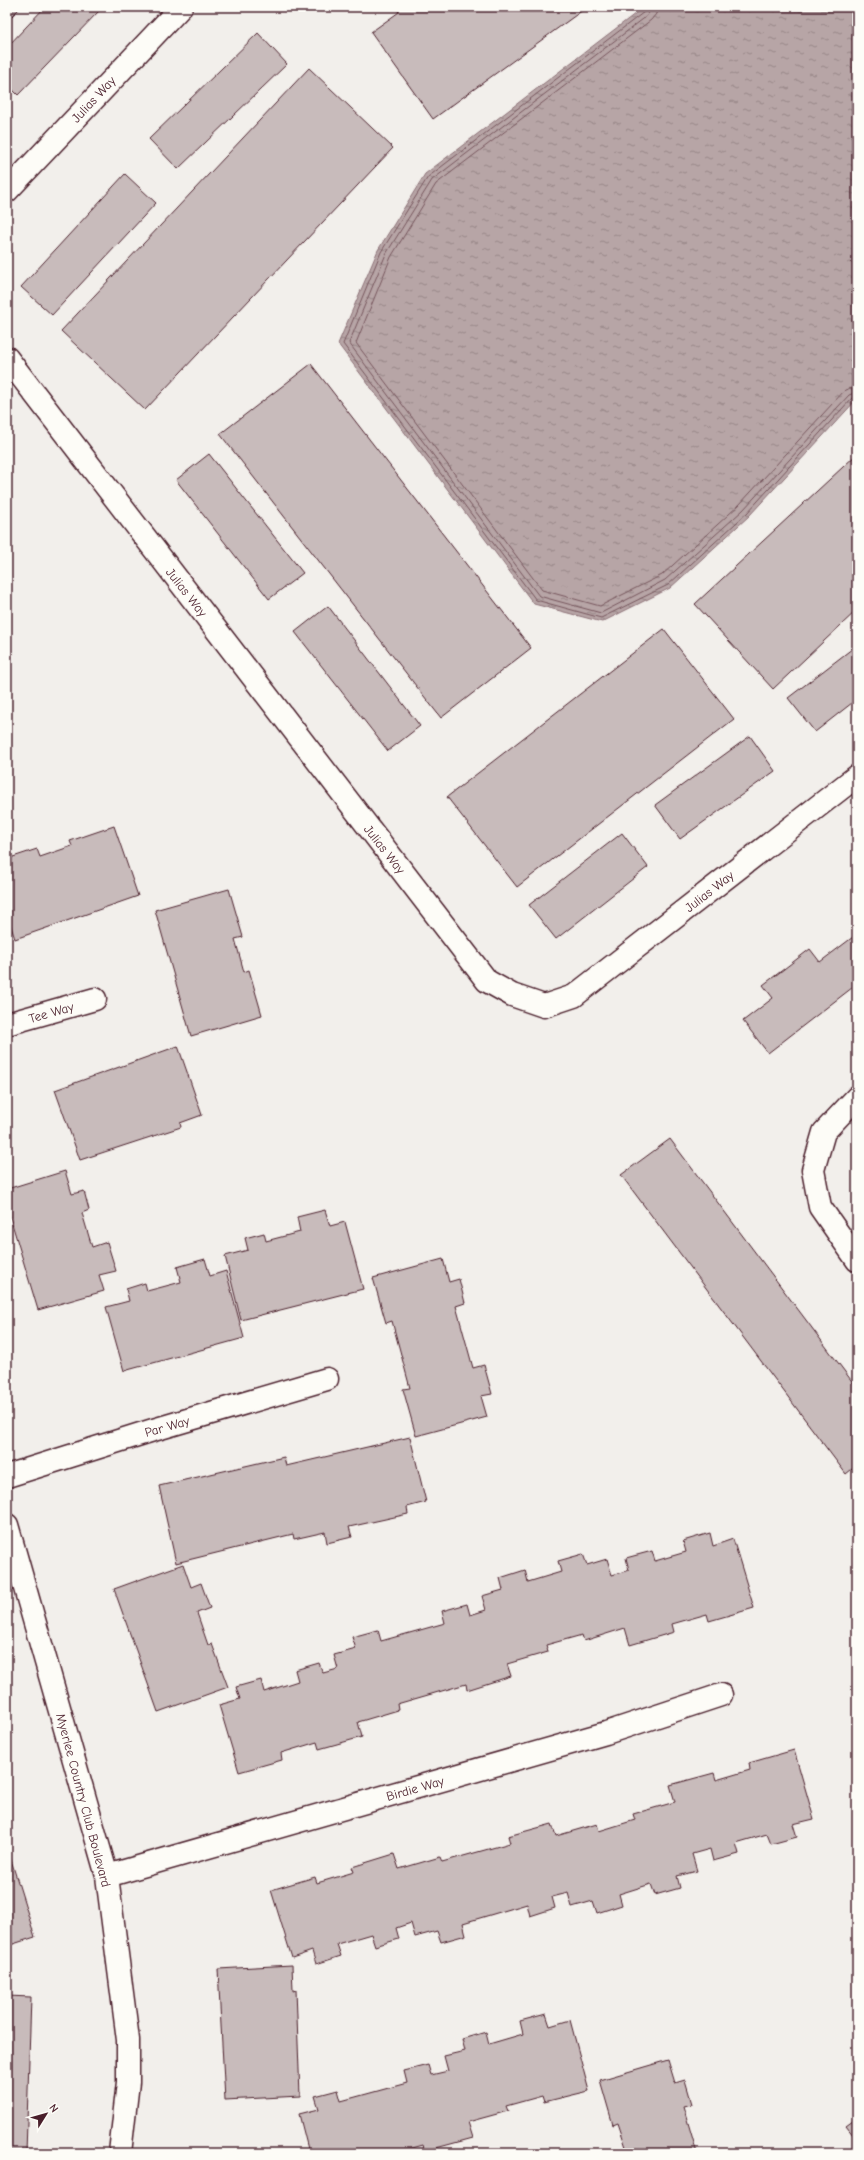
<svg xmlns="http://www.w3.org/2000/svg" width="864" height="2160" font-family="'Comic Neue',sans-serif">
  <style>
    .water { fill: url(#water-ripples); stroke: #8b6f75 }
    .lines { fill: none; stroke-linecap: round; stroke-linejoin: round }
    .shore { stroke: #76555c; stroke-width: 1 }
    .building { fill: #c8bbbb; stroke: #4a1f2b }
    .minor-casing { stroke: #4a1f2b; stroke-width: 25 }
    .minor { stroke: #fdfcf7; stroke-width: 22 }
    .labels { text-anchor: middle; stroke-width: 3; stroke-linejoin: round; paint-order: stroke }
    .street-label { font-size: 13px; fill: #4a1f2b; stroke: #fdfcf7 }
  </style>
  <defs>
    <pattern id="water-ripples" width="26" height="14" patternUnits="userSpaceOnUse"><rect width="26" height="14" fill="#b7a5a6"/><path d="M2 4q2-2 4 0t4 0M15 11q2-2 4 0t4 0" fill="none" stroke="#978687"/></pattern>
  </defs>
  <rect width="100%" height="100%" fill="#f2efeb"/>
  <filter id="ink" filterUnits="userSpaceOnUse"><feTurbulence type="fractalNoise" baseFrequency=".025" numOctaves="2"/><feDisplacementMap in="SourceGraphic" scale="8" xChannelSelector="R" yChannelSelector="G"/><feConvolveMatrix kernelMatrix="1 2 1 2 8 2 1 2 1" color-interpolation-filters="sRGB"/></filter>
  <g filter="url(#ink)">
    <path class="water" d="M 644,7 L 857,7 L 857,399 L 749,516 L 670,588 L 602,622 L 534,604 L 338,344 L 378,250 L 425,174 Z"/>
    <g class="lines">
      <path class="shore" d="M 646,7 L 644,12 L 428,177 L 381,252 L 343,344 L 536,600 L 601,618 L 668,585 L 747,513 L 852,398 L 857,397
        M 651,7 L 647,16 L 432,180 L 386,254 L 349,343 L 539,596 L 601,613 L 665,580 L 743,510 L 849,395 L 857,392
        M 657,7 L 656,14 L 651,20 L 436,184 L 391,257 L 356,343 L 542,590 L 600,606 L 662,575 L 739,505 L 845,390 L 857,386"/>
    </g>
    <path class="building" d="M 7,7 L 21,7 L 7,21 Z
      M 45,7 L 95,7 L 99,11 L 18,95 L 7,84 L 7,47 Z
      M 395,7 L 425,7 L 428,10 L 432,7 L 587,7 L 433,119 L 371,32 L 399,12 Z
      M 258,33 L 287,64 L 178,169 L 149,139 Z
      M 309,68 L 393,148 L 145,410 L 61,331 Z
      M 125,174 L 156,203 L 52,315 L 21,287 Z
      M 311,364 L 531,648 L 441,718 L 220,434 Z
      M 209,454 L 303,573 L 269,599 L 176,480 Z
      M 857,454 L 857,610 L 773,689 L 695,604 Z
      M 328,606 L 420,726 L 388,751 L 295,632 Z
      M 664,629 L 734,719 L 517,887 L 447,797 Z
      M 857,645 L 857,699 L 815,732 L 788,698 Z
      M 750,736 L 775,771 L 680,839 L 655,805 Z
      M 114,826 L 138,896 L 15,939 L 7,914 L 7,859 L 37,849 L 40,857 L 72,846 L 70,841 Z
      M 622,833 L 648,867 L 556,939 L 529,905 Z
      M 229,889 L 243,937 L 235,939 L 244,972 L 249,970 L 262,1015 L 191,1036 L 155,910 Z
      M 857,934 L 857,984 L 768,1053 L 743,1021 L 773,998 L 763,985 L 810,949 L 820,962 Z
      M 178,1046 L 202,1115 L 180,1123 L 181,1127 L 80,1160 L 55,1090 Z
      M 670,1139 L 857,1388 L 857,1465 L 846,1474 L 621,1175 Z
      M 65,1171 L 72,1194 L 84,1191 L 89,1210 L 82,1213 L 92,1247 L 107,1242 L 116,1271 L 99,1275 L 104,1291 L 38,1310 L 7,1207 L 7,1189 Z
      M 325,1210 L 330,1226 L 345,1222 L 363,1289 L 241,1320 L 225,1256 L 248,1250 L 245,1238 L 264,1233 L 266,1241 L 300,1232 L 297,1217 Z
      M 205,1259 L 210,1276 L 226,1271 L 244,1338 L 124,1371 L 106,1307 L 129,1301 L 126,1289 L 145,1283 L 147,1291 L 181,1282 L 177,1267 Z
      M 443,1259 L 449,1282 L 459,1279 L 465,1303 L 456,1306 L 473,1368 L 484,1365 L 492,1394 L 481,1396 L 487,1417 L 416,1436 L 403,1389 L 410,1388 L 392,1321 L 386,1323 L 373,1278 Z
      M 410,1437 L 426,1502 L 407,1507 L 408,1514 L 349,1527 L 352,1537 L 327,1543 L 325,1532 L 294,1539 L 293,1534 L 176,1563 L 159,1486 L 284,1457 L 286,1466 Z
      M 710,1533 L 713,1546 L 733,1539 L 754,1608 L 709,1621 L 707,1614 L 672,1624 L 674,1632 L 630,1645 L 625,1628 L 584,1641 L 582,1635 L 546,1645 L 548,1652 L 507,1664 L 511,1676 L 467,1690 L 466,1684 L 397,1704 L 398,1710 L 358,1722 L 362,1737 L 319,1749 L 317,1742 L 281,1753 L 282,1760 L 239,1772 L 219,1705 L 240,1699 L 236,1687 L 261,1680 L 264,1692 L 298,1681 L 295,1670 L 319,1663 L 323,1673 L 338,1669 L 334,1655 L 356,1649 L 352,1637 L 378,1630 L 381,1641 L 445,1623 L 442,1611 L 467,1604 L 470,1615 L 486,1610 L 482,1596 L 503,1590 L 500,1578 L 525,1570 L 528,1582 L 561,1572 L 558,1561 L 583,1554 L 587,1565 L 607,1559 L 612,1575 L 629,1570 L 626,1558 L 652,1551 L 655,1561 L 686,1552 L 683,1541 Z
      M 183,1564 L 191,1587 L 201,1583 L 210,1608 L 197,1613 L 208,1645 L 212,1644 L 228,1687 L 158,1712 L 114,1589 Z
      M 794,1750 L 814,1819 L 793,1824 L 797,1837 L 771,1844 L 767,1834 L 736,1843 L 739,1854 L 713,1861 L 710,1849 L 692,1854 L 697,1871 L 677,1876 L 680,1888 L 655,1895 L 651,1884 L 619,1894 L 622,1905 L 597,1913 L 593,1901 L 572,1907 L 568,1893 L 552,1897 L 555,1908 L 530,1916 L 527,1904 L 463,1923 L 466,1935 L 441,1942 L 437,1931 L 415,1937 L 411,1923 L 396,1928 L 399,1939 L 375,1946 L 371,1934 L 337,1944 L 341,1956 L 316,1964 L 312,1951 L 292,1958 L 271,1890 L 315,1877 L 317,1883 L 354,1872 L 352,1867 L 394,1854 L 399,1869 L 440,1857 L 442,1862 L 510,1843 L 508,1836 L 552,1824 L 556,1836 L 597,1824 L 599,1831 L 635,1820 L 633,1814 L 675,1802 L 670,1785 L 714,1773 L 716,1780 L 750,1770 L 749,1763 Z
      M 7,1847 L 35,1937 L 7,1946 Z
      M 292,1965 L 293,1991 L 296,1990 L 300,2096 L 225,2100 L 218,1969 Z
      M 7,1996 L 31,1997 L 26,2153 L 7,2153 Z
      M 546,2014 L 550,2026 L 570,2020 L 589,2091 L 544,2102 L 542,2096 L 506,2106 L 508,2111 L 468,2122 L 473,2138 L 425,2151 L 423,2145 L 395,2153 L 309,2153 L 299,2114 L 319,2109 L 315,2096 L 338,2090 L 341,2101 L 407,2083 L 404,2071 L 428,2065 L 431,2075 L 448,2071 L 444,2056 L 465,2051 L 462,2039 L 486,2032 L 489,2044 L 523,2034 L 520,2021 Z
      M 668,2060 L 675,2083 L 685,2080 L 692,2104 L 683,2106 L 697,2153 L 628,2153 L 618,2123 L 613,2125 L 600,2080 Z
      M 857,2118 L 857,2140 L 846,2126 Z"/>
    <g class="lines">
      <defs>
        <path id="minor" d="M 7,191 L 181,7
          M 7,358 L 487,981 L 512,995 L 544,1006 L 574,996 L 857,776
          M 7,1024 L 95,999
          M 857,1097 L 824,1132 L 813,1170 L 820,1207 L 857,1260
          M 7,1476 L 150,1431 L 327,1379
          M 7,1525 L 107,1876 L 128,2040 L 128,2082 L 120,2153
          M 107,1876 L 606,1733 L 721,1695"/>
      </defs>
      <use href="#minor" class="minor-casing"/>
      <use href="#minor" class="minor"/>
    </g>
  </g>
  <g class="labels">
    <g class="street-label">
      <text transform="translate(93 99) rotate(-47)" y="5">Julias Way</text>
      <text transform="translate(187 592) rotate(52)" y="5">Julias Way</text>
      <text transform="translate(385 849) rotate(52)" y="5">Julias Way</text>
      <text transform="translate(709 891) rotate(-38)" y="5">Julias Way</text>
      <text transform="translate(51 1012) rotate(-16)" y="5">Tee Way</text>
      <text transform="translate(167 1426) rotate(-16)" y="5">Par Way</text>
      <text transform="translate(415 1788) rotate(-16)" y="5">Birdie Way</text>
      <text transform="translate(84 1800) rotate(75)" y="5">Myerlee Country Club Boulevard</text>
    </g>
  </g>
  <rect width="864" height="2160" fill="none" stroke="#fdfcf7" stroke-width="24"/>
  <rect x="12" y="12" width="840" height="2136" fill="none" stroke="#4a1f2b" stroke-width="1.5" filter="url(#ink)"/>
  <g transform="translate(46 2114) rotate(53)" stroke="#fdfcf7" stroke-width="3" paint-order="stroke">
  <path d="M0-3L7 15L0 10L-7 15Z" fill="#4a1f2b"/>
  <text y="-6" font-size="11" font-weight="bold" text-anchor="middle" fill="#4a1f2b">N</text>
  </g>
</svg>
